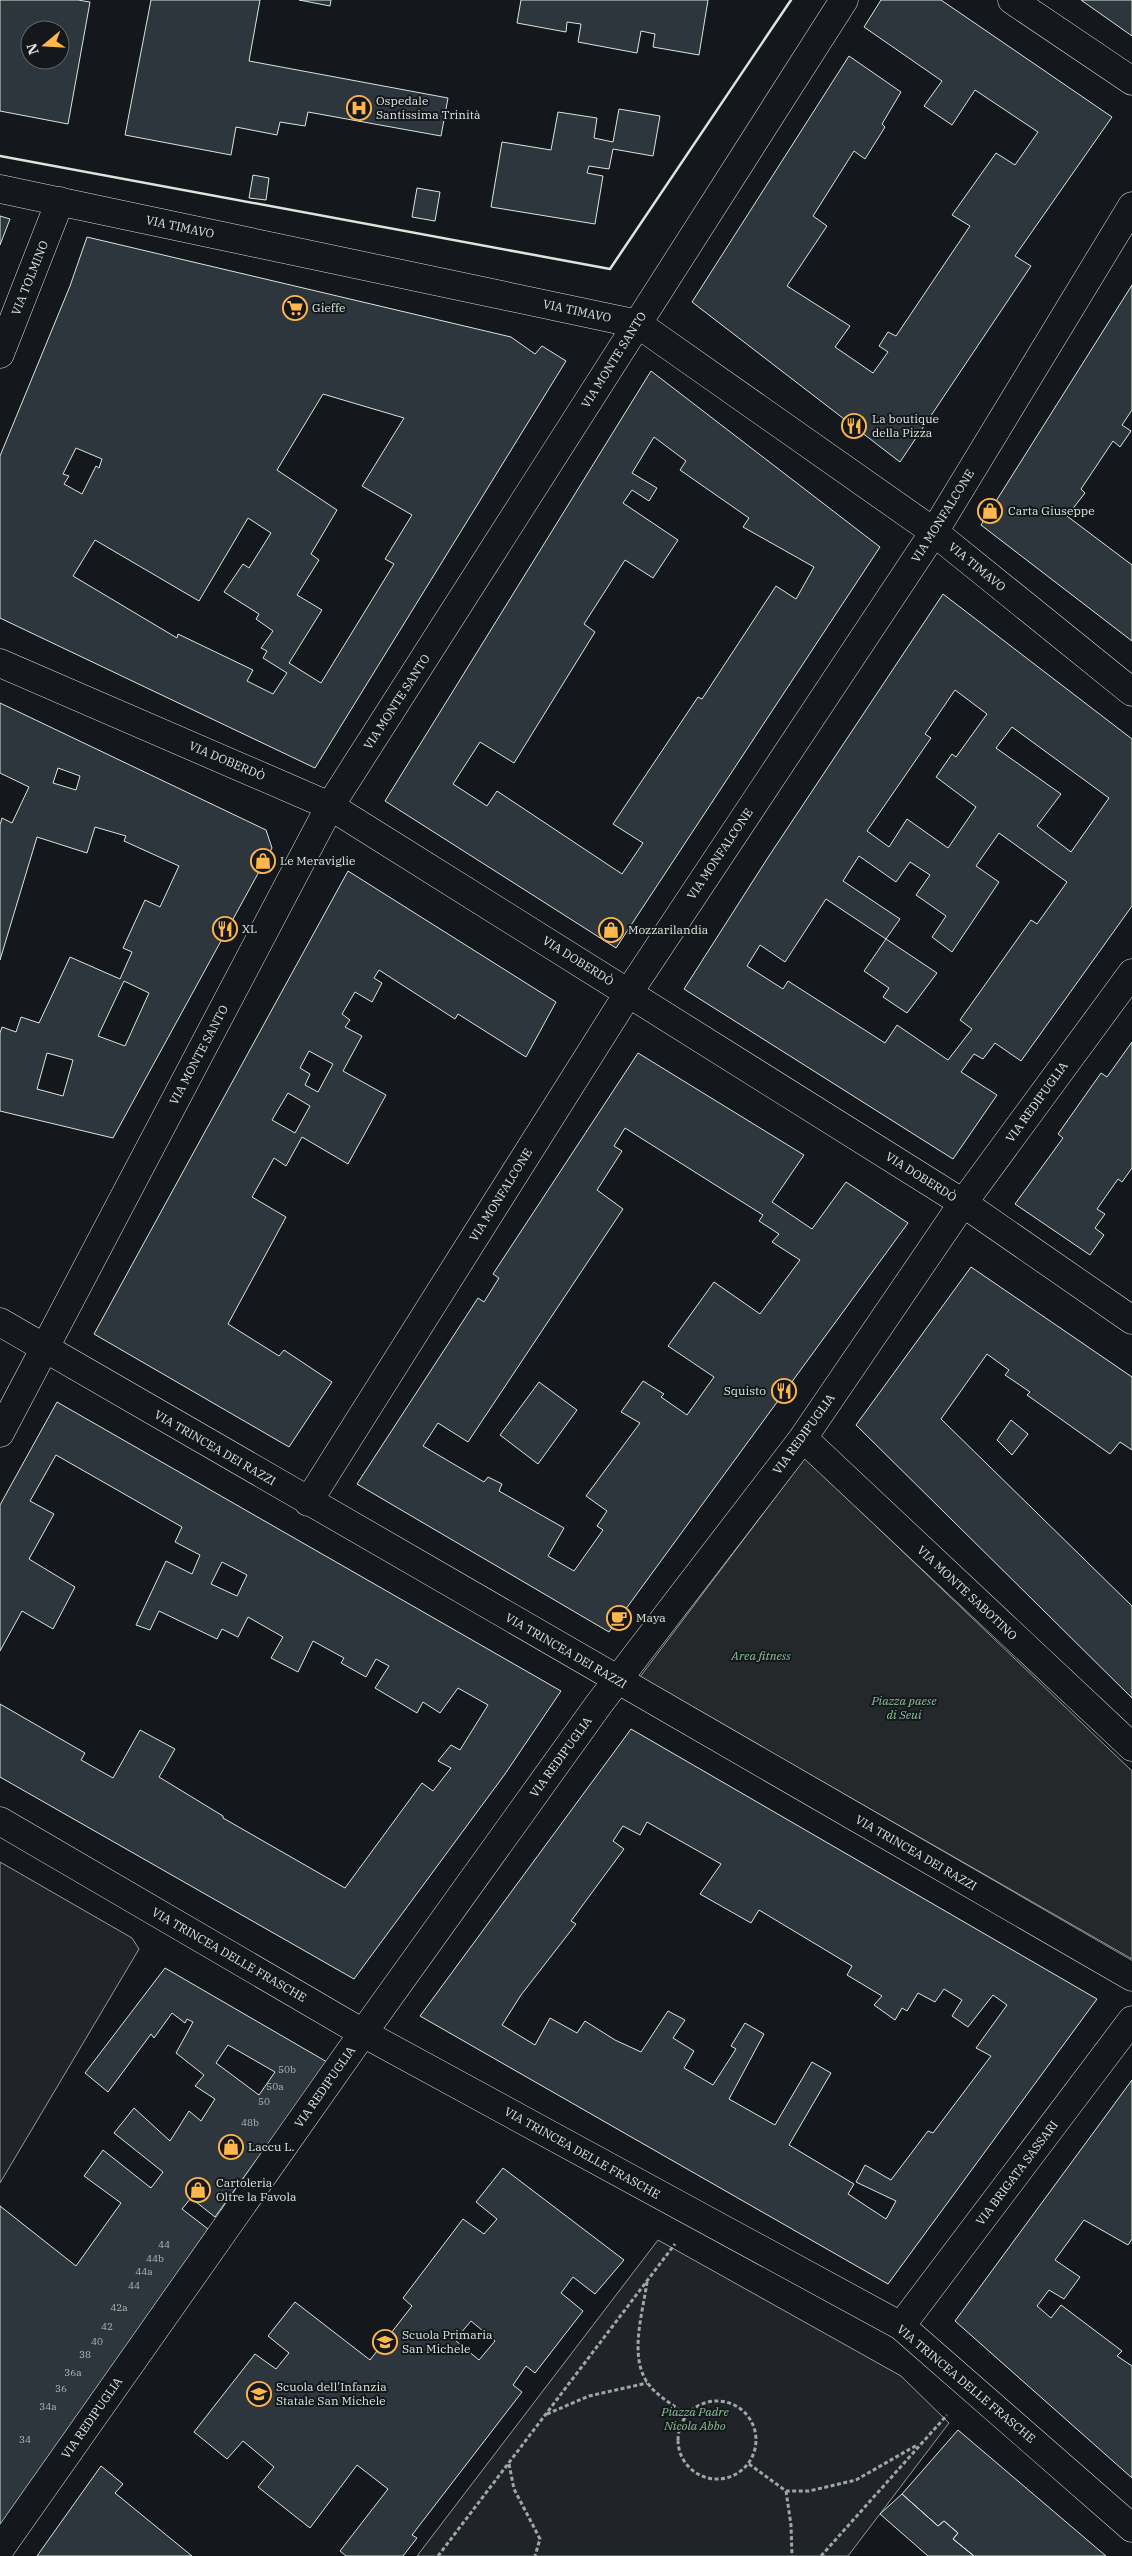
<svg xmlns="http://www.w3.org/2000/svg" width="1132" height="2556" font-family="'IBM Plex Serif',serif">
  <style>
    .green { fill: #202428; stroke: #939e99 }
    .parking { fill: #24282b; stroke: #939e99 }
    .building { fill: #2c363c; stroke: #d8e6dc; fill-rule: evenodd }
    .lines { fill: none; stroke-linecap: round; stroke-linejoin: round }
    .street-casing { stroke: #d8e6dc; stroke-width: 29 }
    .path { stroke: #9da8a2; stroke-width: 3; stroke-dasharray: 4 2.5; stroke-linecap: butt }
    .street { stroke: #14181c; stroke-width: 28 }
    .wall { stroke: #d8e6dc; stroke-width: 2.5 }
    .labels { text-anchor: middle; stroke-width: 4; stroke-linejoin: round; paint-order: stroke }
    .number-label { font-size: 10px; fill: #adbab4 }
    .poi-label { font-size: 12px; fill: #d8e6dc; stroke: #14181c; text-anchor: start }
    .street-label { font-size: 12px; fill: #d8e6dc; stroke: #14181c }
    .park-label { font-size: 12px; font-style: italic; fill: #8ac095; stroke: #14181c }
  </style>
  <rect width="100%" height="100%" fill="#14181c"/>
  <path class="green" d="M 0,1862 L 132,1938 L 139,1949 L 0,2183 Z
    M 658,2240 L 901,2376 L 949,2423 L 848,2556 L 417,2556 Z"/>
  <path class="parking" d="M 805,1458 L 1132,1771 L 1132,1959 L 640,1677 Z"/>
  <path class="building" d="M 0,0 L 78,0 L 90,2 L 68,124 L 0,111 ZM 30,30 L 60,30 L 60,60 L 30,60 Z
    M 151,0 L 260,0 L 249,61 L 448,98 L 441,136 L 308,112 L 305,126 L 280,122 L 277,135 L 236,127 L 231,155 L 125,135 Z
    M 299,0 L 331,0 L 330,6 Z
    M 521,0 L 708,0 L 699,55 L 653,47 L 655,34 L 641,31 L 637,53 L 578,42 L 581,24 L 567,22 L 566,32 L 517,23 Z
    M 881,0 L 941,0 L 1112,117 L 1015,256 L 1031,266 L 900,462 L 692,302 L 849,56 L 901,92 L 882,124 L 885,127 L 865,159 L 854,151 L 813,216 L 827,226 L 787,286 L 850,326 L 835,347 L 873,373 L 888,352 L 879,346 L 888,332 L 896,336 L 970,226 L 952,215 L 996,153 L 1015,165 L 1038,132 L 975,90 L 952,125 L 924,106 L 942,81 L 864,27 Z
    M 1081,0 L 1132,0 L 1132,36 Z
    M 619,109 L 660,116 L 653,156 L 613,149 L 609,169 L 589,166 L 587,173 L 603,176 L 595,224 L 491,207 L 502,142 L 551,150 L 558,112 L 597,118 L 594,138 L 613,142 Z
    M 253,175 L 269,178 L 266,200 L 249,198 Z
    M 417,188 L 440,192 L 435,221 L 412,217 Z
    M 0,216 L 10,219 L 0,245 Z
    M 87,237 L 511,337 L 535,354 L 542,346 L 566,361 L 315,768 L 0,618 L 0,456 L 70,286 ZM 323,394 L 404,418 L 362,486 L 412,515 L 385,559 L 394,564 L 321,683 L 289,663 L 322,610 L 297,595 L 319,560 L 311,554 L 337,510 L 277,470 ZM 76,448 L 102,459 L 99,468 L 96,466 L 82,494 L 64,484 L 69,476 L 63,474 ZM 248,518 L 271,533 L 249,568 L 243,564 L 224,592 L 259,614 L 256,619 L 273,631 L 261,648 L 267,651 L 263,658 L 287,673 L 273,694 L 247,681 L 253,670 L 178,634 L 177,638 L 73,576 L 95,540 L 199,601 Z
    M 1132,285 L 1132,410 L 1122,425 L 1131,431 L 1120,447 L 1113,441 L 1081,489 L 1085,493 L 1067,516 L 1132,565 L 1132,641 L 981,525 Z
    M 651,371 L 880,547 L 616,948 L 385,801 ZM 654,437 L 686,461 L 680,470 L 749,518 L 743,527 L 814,567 L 796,599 L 776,586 L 702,699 L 698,697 L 613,824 L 643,843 L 622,874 L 497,791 L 487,806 L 453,784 L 480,742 L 514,763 L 595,632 L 584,624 L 625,560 L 653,578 L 678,540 L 623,503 L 632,490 L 649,501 L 657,488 L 632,473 Z
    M 943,594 L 1132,739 L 1132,906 L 1021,1061 L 995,1043 L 983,1059 L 974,1054 L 961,1072 L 997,1095 L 953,1159 L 684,989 L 767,859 ZM 955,690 L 987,714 L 956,757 L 952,754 L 936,777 L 976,807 L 948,848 L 907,819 L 889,847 L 867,831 L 931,738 L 925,734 ZM 1012,727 L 1109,798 L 1071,852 L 1037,826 L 1061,794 L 996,748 ZM 999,833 L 1067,882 L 1037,924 L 1031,920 L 960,1020 L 972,1029 L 948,1060 L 897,1025 L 885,1043 L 788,981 L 783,989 L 747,966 L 760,945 L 785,962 L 826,899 L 886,939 L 900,919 L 843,881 L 859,856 L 896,882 L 910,862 L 930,875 L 916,895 L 946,916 L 932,937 L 952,952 L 999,882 L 976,866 Z
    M 0,703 L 266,830 L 272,848 L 113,1138 L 0,1111 L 0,1033 L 2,1027 L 16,1032 L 21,1017 L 39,1023 L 70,957 L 120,979 L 132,952 L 123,948 L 145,900 L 160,907 L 179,866 L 124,841 L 126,836 L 95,827 L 87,853 L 37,837 L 0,960 L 0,825 L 2,818 L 12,823 L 29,787 L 0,773 ZM 58,768 L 80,776 L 76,790 L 53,783 ZM 124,981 L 149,993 L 125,1046 L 98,1036 ZM 47,1053 L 73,1060 L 63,1096 L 37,1089 Z
    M 348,871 L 556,1002 L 526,1057 L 458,1014 L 455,1019 L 379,970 L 374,978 L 382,983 L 372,1002 L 355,992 L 342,1014 L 350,1020 L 345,1027 L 362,1036 L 343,1071 L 386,1095 L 348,1164 L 302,1137 L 286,1166 L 274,1158 L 252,1197 L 286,1217 L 228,1324 L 279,1356 L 284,1350 L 332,1382 L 289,1447 L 94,1334 ZM 309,1051 L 333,1064 L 318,1092 L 305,1085 L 310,1074 L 300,1068 ZM 288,1093 L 310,1106 L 295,1133 L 272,1120 Z
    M 886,939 L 937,973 L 907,1013 L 883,997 L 889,988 L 864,971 Z
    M 1132,1042 L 1132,1168 L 1122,1182 L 1118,1179 L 1097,1209 L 1105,1214 L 1095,1228 L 1104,1235 L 1090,1255 L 1015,1204 L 1063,1138 L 1058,1134 L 1101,1073 L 1107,1077 Z
    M 638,1053 L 804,1155 L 772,1202 L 812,1229 L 846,1182 L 908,1223 L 609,1632 L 357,1484 L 478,1298 L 484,1302 L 499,1278 L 493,1274 ZM 625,1128 L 763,1215 L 759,1221 L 779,1234 L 772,1242 L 800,1260 L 760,1314 L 714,1282 L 668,1346 L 714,1377 L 687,1415 L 661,1397 L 664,1394 L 643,1381 L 621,1412 L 640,1423 L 586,1496 L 607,1511 L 597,1526 L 603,1530 L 574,1571 L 548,1556 L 564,1528 L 499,1491 L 502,1484 L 488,1477 L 484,1482 L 423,1446 L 438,1423 L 468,1442 L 623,1209 L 597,1190 L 622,1151 L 614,1146 Z
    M 971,1267 L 1132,1377 L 1132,1450 L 1120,1442 L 1110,1454 L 1027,1395 L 1030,1392 L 1005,1375 L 1009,1370 L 987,1354 L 941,1419 L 1132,1606 L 1132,1698 L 856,1425 Z
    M 539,1382 L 577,1410 L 538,1464 L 500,1435 Z
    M 57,1402 L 561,1691 L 505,1774 L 354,1979 L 0,1777 L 0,1704 L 85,1753 L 81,1760 L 113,1778 L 140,1730 L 175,1749 L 159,1777 L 223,1816 L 223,1818 L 345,1888 L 422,1783 L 433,1791 L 451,1768 L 438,1761 L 451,1745 L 460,1750 L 488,1705 L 458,1688 L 440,1713 L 423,1702 L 417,1713 L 375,1688 L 389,1666 L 376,1659 L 366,1677 L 341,1663 L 344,1658 L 313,1641 L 298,1672 L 271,1658 L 283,1637 L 248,1617 L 238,1637 L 222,1629 L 217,1639 L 159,1611 L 150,1630 L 136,1625 L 166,1561 L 192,1574 L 200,1555 L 175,1542 L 182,1527 L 56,1455 L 30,1501 L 54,1514 L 29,1559 L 75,1587 L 53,1629 L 22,1611 L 0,1651 L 0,1505 ZM 222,1562 L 247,1575 L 237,1596 L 211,1584 Z
    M 1011,1420 L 1028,1434 L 1012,1455 L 997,1440 Z
    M 631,1729 L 1097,1999 L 888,2284 L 420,2016 ZM 647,1822 L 721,1864 L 700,1894 L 751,1923 L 759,1910 L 852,1966 L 847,1975 L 882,1996 L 874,2005 L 895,2020 L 902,2008 L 907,2011 L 918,1993 L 935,2002 L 944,1989 L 962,2000 L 952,2016 L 968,2027 L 993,1995 L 1007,2005 L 976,2048 L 991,2056 L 933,2133 L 928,2131 L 891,2180 L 865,2165 L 856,2182 L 896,2201 L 886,2219 L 848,2194 L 854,2184 L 789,2145 L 831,2073 L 812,2062 L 775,2125 L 729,2099 L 764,2034 L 745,2023 L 731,2046 L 736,2049 L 713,2085 L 684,2068 L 694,2051 L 673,2038 L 685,2020 L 668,2011 L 641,2052 L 615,2040 L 585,2021 L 577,2033 L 550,2018 L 535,2045 L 502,2025 L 521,1995 L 576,1924 L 571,1921 L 624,1849 L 613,1841 L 623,1826 L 640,1835 Z
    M 165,1968 L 327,2062 L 215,2217 L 191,2198 L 182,2209 L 208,2229 L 0,2526 L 0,2206 L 76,2266 L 121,2203 L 84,2176 L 103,2150 L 151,2188 L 163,2172 L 114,2133 L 134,2108 L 170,2141 L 189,2111 L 201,2121 L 215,2099 L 195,2086 L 204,2075 L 176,2053 L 193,2022 L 187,2019 L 185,2023 L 172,2013 L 154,2038 L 151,2034 L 108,2092 L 85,2073 ZM 228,2045 L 275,2072 L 259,2095 L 216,2063 Z
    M 1132,2080 L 1132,2239 L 1128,2245 L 1084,2220 L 1055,2260 L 1080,2277 L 1064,2299 L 1049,2290 L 1037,2306 L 1051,2318 L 1061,2305 L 1122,2351 L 1117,2356 L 1132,2366 L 1132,2478 L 955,2321 Z
    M 503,2168 L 624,2260 L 595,2294 L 573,2277 L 561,2293 L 583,2311 L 535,2373 L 526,2366 L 513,2385 L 522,2392 L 412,2535 L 417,2538 L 403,2556 L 346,2556 L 340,2551 L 388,2489 L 357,2465 L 310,2528 L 258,2487 L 274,2467 L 243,2441 L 227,2459 L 194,2432 L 255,2354 L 276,2369 L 289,2353 L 268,2336 L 295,2302 L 370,2360 L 412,2306 L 403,2298 L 463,2219 L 484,2234 L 497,2219 L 476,2202 ZM 471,2321 L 495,2341 L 479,2360 L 455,2340 Z
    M 958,2430 L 1106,2556 L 974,2556 L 953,2539 L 958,2533 L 944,2521 L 938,2526 L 902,2494 Z
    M 101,2466 L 123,2484 L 115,2493 L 192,2556 L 37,2556 Z
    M 902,2494 L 938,2526 L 944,2521 L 958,2533 L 953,2539 L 974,2556 L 928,2556 L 880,2514 Z"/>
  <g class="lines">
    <defs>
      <path id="street" d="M 1012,0 L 1132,81
        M 0,189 L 638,324 L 934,532 L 1132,692
        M 0,354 L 60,201
        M 0,663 L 330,806 L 963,1203 L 1132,1320
        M 0,1322 L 1132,1977
        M 0,1433 L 330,806 L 844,0
        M 803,1438 L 1132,1747
        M 308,1502 L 629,992 L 934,532 L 1132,206
        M 0,1821 L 363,2033 L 901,2326 L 1132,2528
        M 901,2326 L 1132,2020
        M 0,2549 L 363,2033 L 599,1704 L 803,1438 L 963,1203 L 1132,973"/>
    </defs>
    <use href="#street" class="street-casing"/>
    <path class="path" d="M 647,2282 C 643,2312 629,2355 647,2382 C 655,2395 674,2405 686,2415
      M678 2440a39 39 0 1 1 78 0a39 39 0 1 1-78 0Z
      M 547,2414 L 589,2396 L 647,2383
      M 509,2464 L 514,2489 L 540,2539 L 535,2556
      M 749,2464 L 786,2491 L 809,2491 L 856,2480 L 917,2445
      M 786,2491 L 791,2525 L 792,2556
      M 438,2556 L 675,2244
      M 821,2556 L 947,2415"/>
    <use href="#street" class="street"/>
    <path class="wall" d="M 0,156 L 610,269 L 791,0"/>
  </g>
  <defs>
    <symbol id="hospital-ring" viewBox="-11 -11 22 22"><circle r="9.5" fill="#14181c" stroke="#ffb74d" stroke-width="1.5"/><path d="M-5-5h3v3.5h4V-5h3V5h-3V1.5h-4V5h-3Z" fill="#ffb74d"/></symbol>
    <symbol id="supermarket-ring" viewBox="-11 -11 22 22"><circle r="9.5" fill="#14181c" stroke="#ffb74d" stroke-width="1.5"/><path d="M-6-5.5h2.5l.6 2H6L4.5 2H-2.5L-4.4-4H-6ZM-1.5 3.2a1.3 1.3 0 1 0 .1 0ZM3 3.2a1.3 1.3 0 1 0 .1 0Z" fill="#ffb74d"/></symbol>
    <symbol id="restaurant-ring" viewBox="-11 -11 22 22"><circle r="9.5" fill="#14181c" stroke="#ffb74d" stroke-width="1.5"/><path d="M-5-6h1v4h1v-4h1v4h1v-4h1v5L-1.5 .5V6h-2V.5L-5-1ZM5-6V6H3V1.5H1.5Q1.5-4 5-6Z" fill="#ffb74d"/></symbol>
    <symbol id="shop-ring" viewBox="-11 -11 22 22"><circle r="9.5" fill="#14181c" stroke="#ffb74d" stroke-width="1.5"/><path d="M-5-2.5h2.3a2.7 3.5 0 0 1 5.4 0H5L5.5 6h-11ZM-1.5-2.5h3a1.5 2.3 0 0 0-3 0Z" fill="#ffb74d"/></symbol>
    <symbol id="cafe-ring" viewBox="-11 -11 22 22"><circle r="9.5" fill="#14181c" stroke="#ffb74d" stroke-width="1.5"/><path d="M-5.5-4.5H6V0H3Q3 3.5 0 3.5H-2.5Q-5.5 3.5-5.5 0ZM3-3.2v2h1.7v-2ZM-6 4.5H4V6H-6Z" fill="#ffb74d"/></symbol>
    <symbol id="school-ring" viewBox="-11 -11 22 22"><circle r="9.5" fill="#14181c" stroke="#ffb74d" stroke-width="1.5"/><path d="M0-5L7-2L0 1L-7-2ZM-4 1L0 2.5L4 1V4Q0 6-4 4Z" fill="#ffb74d"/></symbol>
  </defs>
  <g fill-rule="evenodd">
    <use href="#hospital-ring" x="345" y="94" width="28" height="28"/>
    <use href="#supermarket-ring" x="281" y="294" width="28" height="28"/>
    <use href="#restaurant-ring" x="840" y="412" width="28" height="28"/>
    <use href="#shop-ring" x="976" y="497" width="28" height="28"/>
    <use href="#shop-ring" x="249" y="847" width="28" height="28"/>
    <use href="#restaurant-ring" x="211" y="915" width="28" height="28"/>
    <use href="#shop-ring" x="597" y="916" width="28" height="28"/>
    <use href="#restaurant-ring" x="770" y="1377" width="28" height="28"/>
    <use href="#cafe-ring" x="605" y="1604" width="28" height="28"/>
    <use href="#shop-ring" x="217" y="2133" width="28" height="28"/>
    <use href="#shop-ring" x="184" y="2176" width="28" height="28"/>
    <use href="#school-ring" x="371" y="2328" width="28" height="28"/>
    <use href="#school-ring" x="245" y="2380" width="28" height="28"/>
  </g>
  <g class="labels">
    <g class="number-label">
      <text x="287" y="2073">50b</text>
      <text x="275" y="2090">50a</text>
      <text x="264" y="2105">50</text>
      <text x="250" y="2126">48b</text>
      <text x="164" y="2248">44</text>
      <text x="155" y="2262">44b</text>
      <text x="144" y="2275">44a</text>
      <text x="134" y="2289">44</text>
      <text x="119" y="2311">42a</text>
      <text x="107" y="2330">42</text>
      <text x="97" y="2345">40</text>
      <text x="85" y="2358">38</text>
      <text x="73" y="2376">36a</text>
      <text x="61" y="2392">36</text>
      <text x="48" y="2410">34a</text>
      <text x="25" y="2443">34</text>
    </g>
    <g class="poi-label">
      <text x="376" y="105">Ospedale<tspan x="376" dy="14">Santissima Trinità</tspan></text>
      <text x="312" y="312">Gieffe</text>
      <text x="872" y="423">La boutique<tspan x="872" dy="14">della Pizza</tspan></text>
      <text x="1008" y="515">Carta Giuseppe</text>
      <text x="280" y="865">Le Meraviglie</text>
      <text x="242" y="933">XL</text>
      <text x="628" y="934">Mozzarilandia</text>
      <text x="766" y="1395" text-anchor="end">Squisto</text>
      <text x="636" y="1622">Maya</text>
      <text x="248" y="2151">Laccu L.</text>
      <text x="216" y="2187">Cartoleria<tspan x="216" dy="14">Oltre la Favola</tspan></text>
      <text x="402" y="2339">Scuola Primaria<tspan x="402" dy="14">San Michele</tspan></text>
      <text x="276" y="2391">Scuola dell'Infanzia<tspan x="276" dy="14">Statale San Michele</tspan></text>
    </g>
    <g class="street-label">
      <text transform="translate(180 227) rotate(12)" y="4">VIA TIMAVO</text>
      <text transform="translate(30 278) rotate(-68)" y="4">VIA TOLMINO</text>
      <text transform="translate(577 311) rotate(12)" y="4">VIA TIMAVO</text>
      <text transform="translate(614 360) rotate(-58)" y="4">VIA MONTE SANTO</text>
      <text transform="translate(943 516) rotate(-58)" y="4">VIA MONFALCONE</text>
      <text transform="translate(977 567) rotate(39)" y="4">VIA TIMAVO</text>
      <text transform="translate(397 702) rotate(-57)" y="4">VIA MONTE SANTO</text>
      <text transform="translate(227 761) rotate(23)" y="4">VIA DOBERDÒ</text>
      <text transform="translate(720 854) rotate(-56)" y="4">VIA MONFALCONE</text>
      <text transform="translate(578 961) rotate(32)" y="4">VIA DOBERDÒ</text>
      <text transform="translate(199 1055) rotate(-62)" y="4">VIA MONTE SANTO</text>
      <text transform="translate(1037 1102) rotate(-54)" y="4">VIA REDIPUGLIA</text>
      <text transform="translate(921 1177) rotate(32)" y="4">VIA DOBERDÒ</text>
      <text transform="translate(501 1195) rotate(-58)" y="4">VIA MONFALCONE</text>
      <text transform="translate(804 1434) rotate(-54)" y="4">VIA REDIPUGLIA</text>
      <text transform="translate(215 1448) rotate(30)" y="4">VIA TRINCEA DEI RAZZI</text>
      <text transform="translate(967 1593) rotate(43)" y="4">VIA MONTE SABOTINO</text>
      <text transform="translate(566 1651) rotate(30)" y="4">VIA TRINCEA DEI RAZZI</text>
      <text transform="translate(561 1757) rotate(-54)" y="4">VIA REDIPUGLIA</text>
      <text transform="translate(916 1853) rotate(30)" y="4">VIA TRINCEA DEI RAZZI</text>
      <text transform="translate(229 1955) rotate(30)" y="4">VIA TRINCEA DELLE FRASCHE</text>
      <text transform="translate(325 2087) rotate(-55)" y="4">VIA REDIPUGLIA</text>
      <text transform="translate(582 2153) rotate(29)" y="4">VIA TRINCEA DELLE FRASCHE</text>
      <text transform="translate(1017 2173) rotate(-53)" y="4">VIA BRIGATA SASSARI</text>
      <text transform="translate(966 2384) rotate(40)" y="4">VIA TRINCEA DELLE FRASCHE</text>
      <text transform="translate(92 2418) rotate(-55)" y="4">VIA REDIPUGLIA</text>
    </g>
    <g class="park-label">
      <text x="761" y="1660">Area fitness</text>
      <text x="904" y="1705">Piazza paese<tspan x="904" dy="14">di Seui</tspan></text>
      <text x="695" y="2416">Piazza Padre<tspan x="695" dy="14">Nicola Abbo</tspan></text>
    </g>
  </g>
  <g transform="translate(45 45) rotate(252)"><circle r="24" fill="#14181c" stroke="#626a69"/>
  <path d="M0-4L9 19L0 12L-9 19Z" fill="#ffb74d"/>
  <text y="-8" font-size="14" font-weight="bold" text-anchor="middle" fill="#d8e6dc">N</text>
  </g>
</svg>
